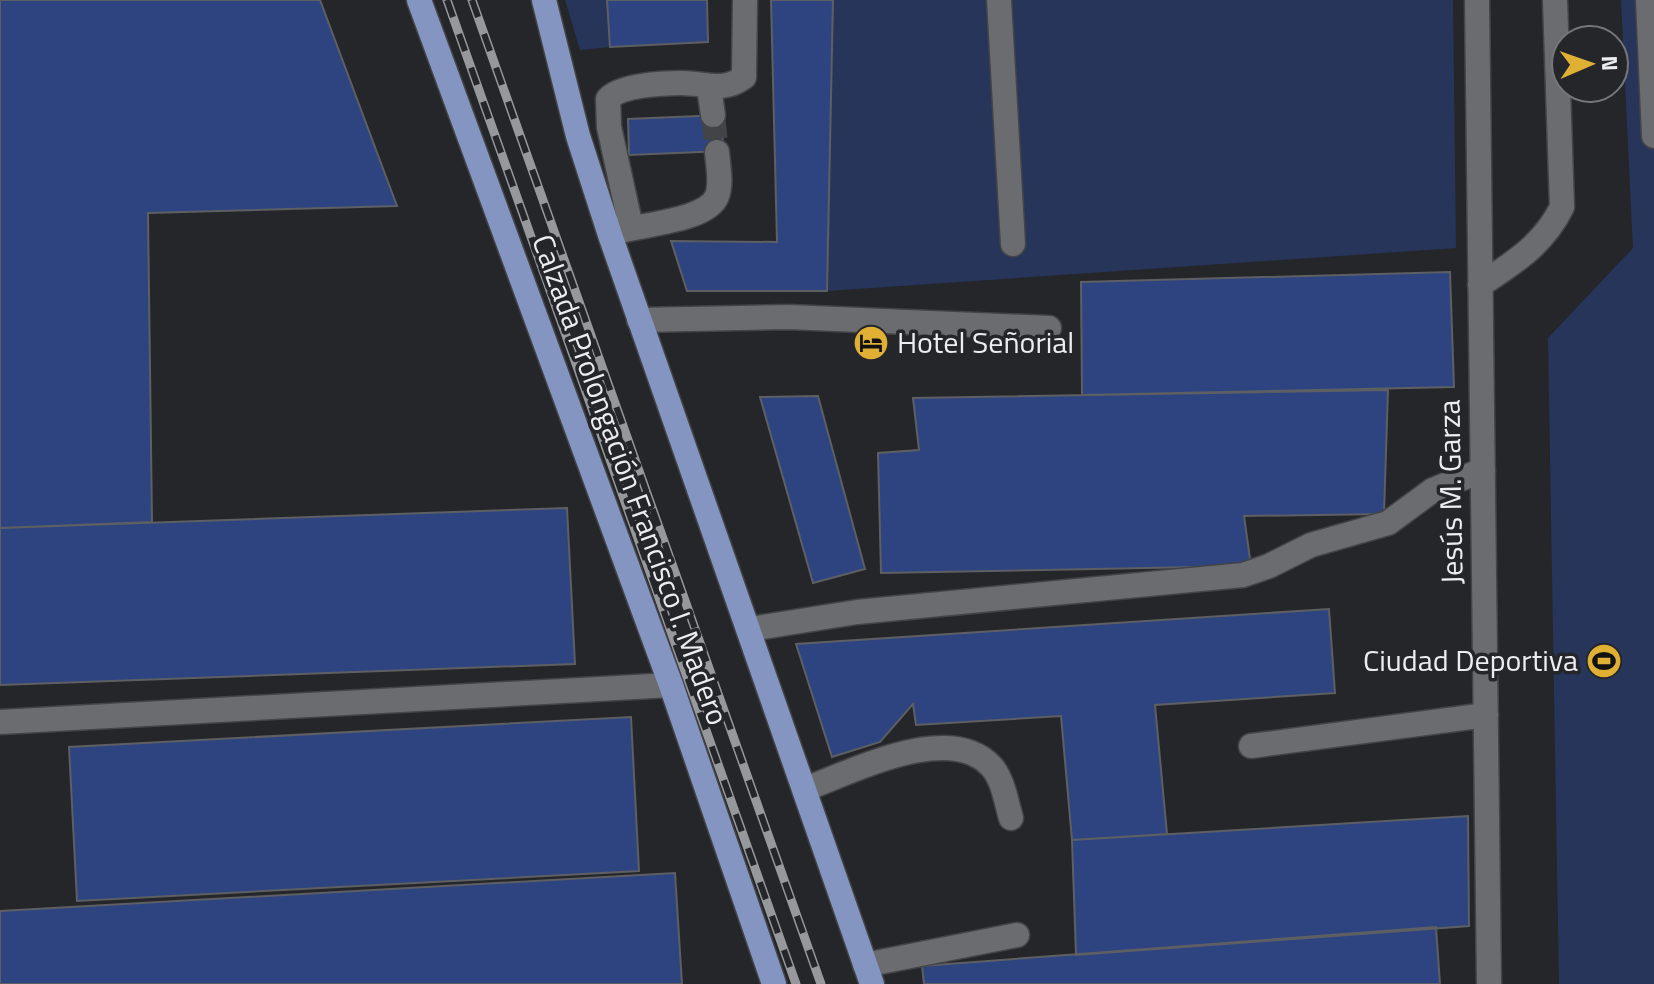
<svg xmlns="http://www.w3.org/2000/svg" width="1654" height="984" font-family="'Titillium Web',sans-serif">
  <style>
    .green { fill: #27355b }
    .building { fill: #2e4481; stroke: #5d5f63; stroke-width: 2 }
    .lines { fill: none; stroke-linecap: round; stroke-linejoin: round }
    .minor-tunnel { stroke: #434448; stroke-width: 24; stroke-dasharray: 24 12; stroke-linecap: butt }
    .minor-casing { stroke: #434447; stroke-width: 27 }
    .major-casing { stroke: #434447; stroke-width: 27 }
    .minor { stroke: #6b6c70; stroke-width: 24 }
    .major { stroke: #8495c1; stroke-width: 24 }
    .rail-casing { stroke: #97989c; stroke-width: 9 }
    .rail { stroke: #25262a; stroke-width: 6; stroke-dasharray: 18; stroke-linecap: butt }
    .labels { text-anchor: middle; stroke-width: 7; stroke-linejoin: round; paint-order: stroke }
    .poi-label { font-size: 30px; fill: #ecedf0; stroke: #25262a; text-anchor: start }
    .street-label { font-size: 30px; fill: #ecedf0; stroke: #25262a }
  </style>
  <rect width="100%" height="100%" fill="#25262a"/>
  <path class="green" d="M 565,0 L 607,0 L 610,47 L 580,50 Z
    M 833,0 L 1453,0 L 1456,248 L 827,291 Z
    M 1621,0 L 1654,0 L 1654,984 L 1559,984 L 1548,338 L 1633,248 Z"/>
  <path class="building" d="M 0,0 L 320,0 L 397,206 L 148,213 L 152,522 L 0,528 Z
    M 607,0 L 707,0 L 708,42 L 610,47 Z
    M 771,0 L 833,0 L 827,291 L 687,291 L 671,241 L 777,242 Z
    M 722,115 L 723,151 L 629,155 L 628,119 Z
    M 1450,272 L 1454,387 L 1082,395 L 1081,282 Z
    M 1388,390 L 1384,514 L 1244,516 L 1251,566 L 881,573 L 878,453 L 919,450 L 913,398 Z
    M 818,396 L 865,569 L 813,583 L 760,397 Z
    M 567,508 L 575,664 L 0,685 L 0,528 Z
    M 1329,609 L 1335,693 L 1155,705 L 1167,834 L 1072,840 L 1061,716 L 916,725 L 913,704 L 880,742 L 832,757 L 796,644 Z
    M 631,717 L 639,871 L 77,901 L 69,747 Z
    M 1468,816 L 1469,926 L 1076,955 L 1072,840 Z
    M 675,873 L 682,984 L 0,984 L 0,911 Z
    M 1436,927 L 1440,984 L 924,984 L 922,966 Z"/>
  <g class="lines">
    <path class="minor-tunnel" d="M 713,115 L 717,152"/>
    <defs>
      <path id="minor" d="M 999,0 L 1013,244
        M 1477,0 L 1489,984
        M 1648,0 L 1654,136
        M 709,88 L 713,115
        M 631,227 L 609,127 L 608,99 C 620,85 664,83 682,83 C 705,83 723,93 744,77 L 745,0
        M 617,232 C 642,224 707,221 717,196 C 722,183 718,166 717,152
        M 1480,285 C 1515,262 1543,245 1562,207 L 1555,0
        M 639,320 L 789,317 L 1049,328
        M 750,629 L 857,612 L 1243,575 L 1269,566 L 1311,545 L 1388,523 L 1433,490 L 1483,470
        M 0,722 L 671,685
        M 1251,746 L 1486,715
        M 805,789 C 852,772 949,721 991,766 C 1003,779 1006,801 1011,818
        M 865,965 L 1017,935"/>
      <path id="major" d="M 419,0 L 671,685 L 774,984
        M 544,0 L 578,136 L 610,235 L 872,984"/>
    </defs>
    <use href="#minor" class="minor-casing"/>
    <use href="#major" class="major-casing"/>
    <use href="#minor" class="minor"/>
    <use href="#major" class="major"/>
    <defs>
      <path id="rail" d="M 447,0 L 796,984
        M 472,0 L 821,984"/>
    </defs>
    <use href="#rail" class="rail-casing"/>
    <use href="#rail" class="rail"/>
  </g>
  <defs>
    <symbol id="hotel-disc" viewBox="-11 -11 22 22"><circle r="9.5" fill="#dfb034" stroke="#25262a"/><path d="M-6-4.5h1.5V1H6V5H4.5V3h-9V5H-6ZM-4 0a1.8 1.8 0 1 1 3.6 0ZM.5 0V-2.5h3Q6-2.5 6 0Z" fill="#111"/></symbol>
    <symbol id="stadium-disc" viewBox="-11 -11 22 22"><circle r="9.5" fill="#dfb034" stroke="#25262a"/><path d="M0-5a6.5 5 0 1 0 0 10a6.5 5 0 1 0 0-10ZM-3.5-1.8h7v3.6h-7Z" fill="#111"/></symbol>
  </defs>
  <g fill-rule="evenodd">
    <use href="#hotel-disc" x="851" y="323" width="40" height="40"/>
    <use href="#stadium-disc" x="1584" y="641" width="40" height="40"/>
  </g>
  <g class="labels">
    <g class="poi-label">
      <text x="897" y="353">Hotel Señorial</text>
      <text x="1578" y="671" text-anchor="end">Ciudad Deportiva</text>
    </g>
    <g class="street-label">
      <text transform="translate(630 480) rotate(70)" y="10">Calzada Prolongación Francisco I. Madero</text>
      <text transform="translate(1451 492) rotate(-91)" y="10">Jesús M. Garza</text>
    </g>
  </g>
  <g transform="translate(1590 64) rotate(88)"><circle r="38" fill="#25262a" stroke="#757679" stroke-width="2"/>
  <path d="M0-6L14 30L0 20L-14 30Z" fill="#dfb034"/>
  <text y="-12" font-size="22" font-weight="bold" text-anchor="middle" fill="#ecedf0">N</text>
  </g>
</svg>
